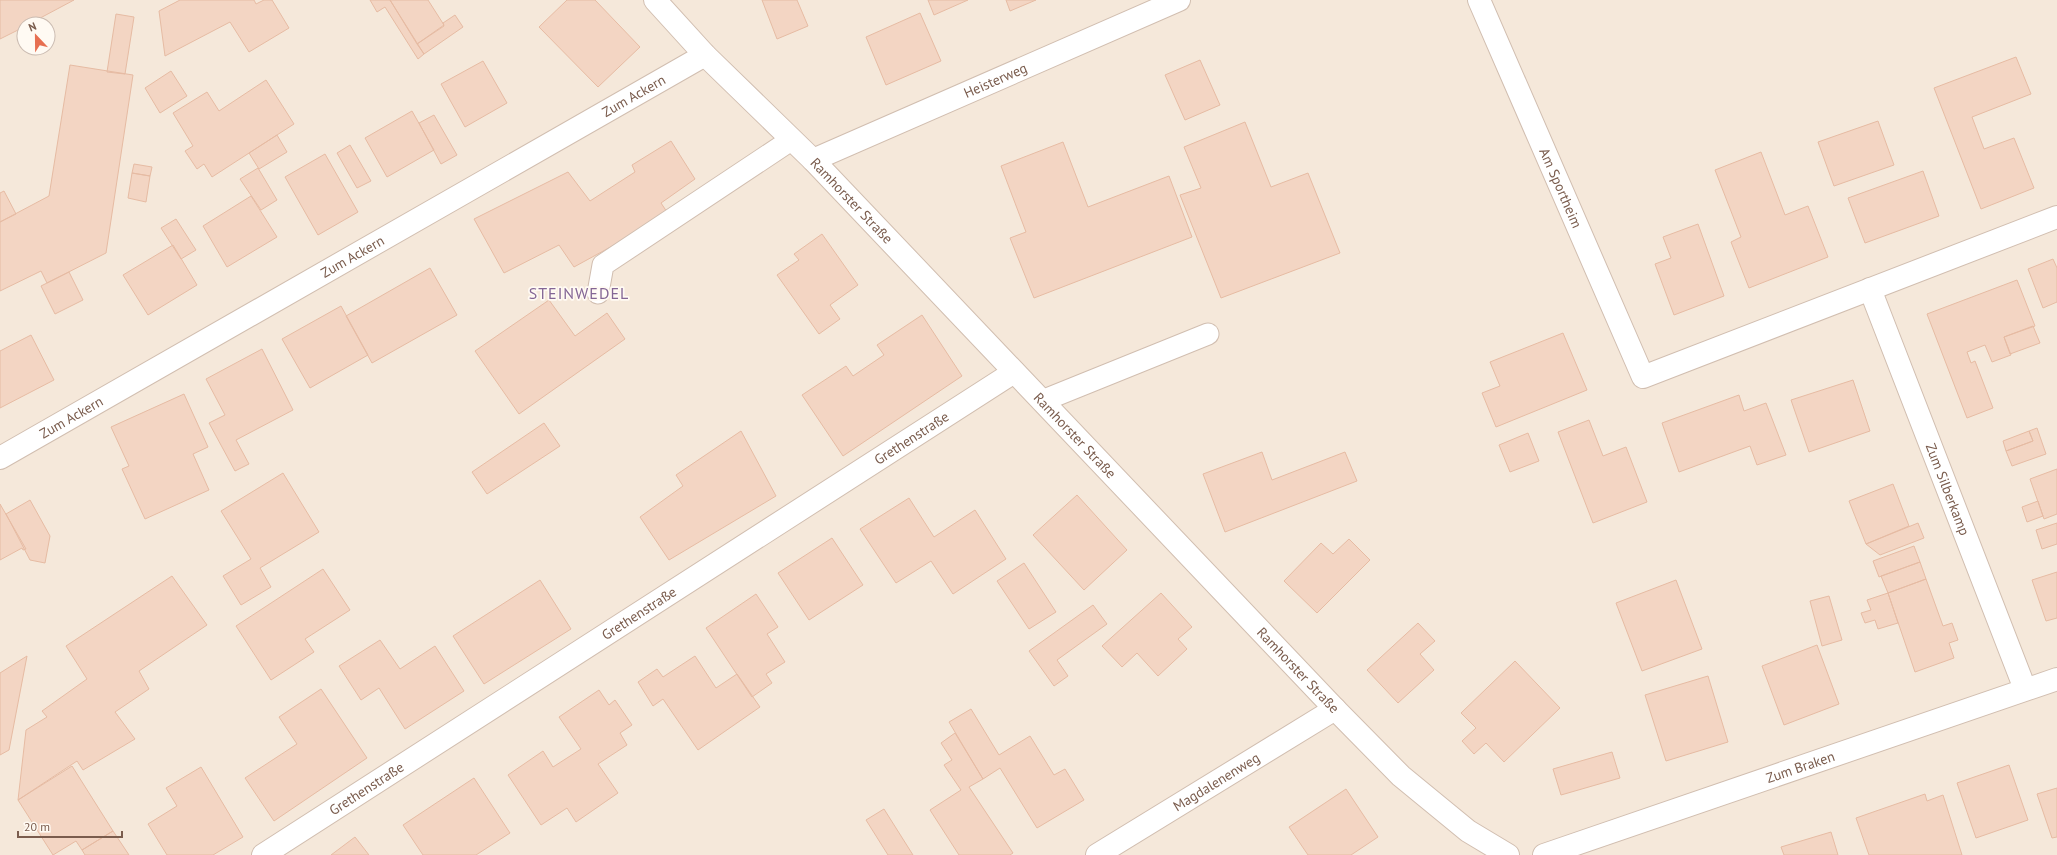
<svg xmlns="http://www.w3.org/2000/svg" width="2057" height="855" font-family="'PT Sans',sans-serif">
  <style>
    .residential { fill: #f5e8da; fill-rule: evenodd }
    .building { fill: #f3d5c3; stroke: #e6bba3 }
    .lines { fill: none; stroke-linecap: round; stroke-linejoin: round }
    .lane-casing { stroke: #d1beb0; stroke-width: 23 }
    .street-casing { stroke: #d1beb0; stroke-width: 24 }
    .lane { stroke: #fff; stroke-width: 21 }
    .street { stroke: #fff; stroke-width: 22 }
    .labels { text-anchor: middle; stroke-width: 3.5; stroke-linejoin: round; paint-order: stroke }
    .street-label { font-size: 14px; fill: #7a5c4d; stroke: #fffaf3 }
    .quarter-label { font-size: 16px; letter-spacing: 1px; fill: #846695; stroke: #fffaf3 }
  </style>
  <rect width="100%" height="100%" fill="#fdf6ec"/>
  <path class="residential" d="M 0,0 L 2057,0 L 2057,855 L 0,855 ZM 24,24 L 48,24 L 48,48 L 24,48 Z"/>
  <path class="building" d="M 0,0 L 74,0 L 29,24 L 24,24 L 24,27 L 0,39 Z
    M 180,0 L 254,0 L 256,4 L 264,0 L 272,0 L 289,28 L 249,52 L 230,22 L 165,56 L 159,11 Z
    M 370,0 L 390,0 L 424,54 L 418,59 L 385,7 L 377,12 Z
    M 390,0 L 428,0 L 444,25 L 417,44 Z
    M 567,0 L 595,0 L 640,47 L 598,87 L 539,27 Z
    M 762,0 L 797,0 L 808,26 L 777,39 Z
    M 928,0 L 968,0 L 934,15 Z
    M 1006,0 L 1036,0 L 1010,11 Z
    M 920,13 L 941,61 L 886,85 L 866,37 Z
    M 116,14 L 134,17 L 125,74 L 107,72 Z
    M 455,15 L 463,27 L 424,54 L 417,44 L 444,26 L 443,23 Z
    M 2016,57 L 2031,94 L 1972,117 L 1984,149 L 2014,138 L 2034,188 L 1981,209 L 1934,88 Z
    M 1200,60 L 1220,105 L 1185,120 L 1165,75 Z
    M 483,61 L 507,103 L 465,127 L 441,84 Z
    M 70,65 L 133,75 L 106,253 L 47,283 L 41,271 L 0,291 L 0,222 L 49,196 Z
    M 171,71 L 187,96 L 160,113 L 145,88 Z
    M 266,80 L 294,124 L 212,177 L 204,164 L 197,169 L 185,151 L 193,146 L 173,113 L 207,92 L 219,111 Z
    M 412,111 L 434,150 L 387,177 L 365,138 Z
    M 434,115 L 457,155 L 441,164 L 419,123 Z
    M 1878,121 L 1894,165 L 1834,186 L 1818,142 Z
    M 1245,122 L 1271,187 L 1308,173 L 1340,253 L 1221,298 L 1180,195 L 1201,188 L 1184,147 Z
    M 277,135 L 287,152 L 259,169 L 249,153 Z
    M 671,141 L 695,179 L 661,203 L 669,215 L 574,267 L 559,245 L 504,273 L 474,219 L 568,172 L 590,201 L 635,172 L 632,165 Z
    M 1063,142 L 1088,207 L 1169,176 L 1192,237 L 1034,298 L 1010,238 L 1026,232 L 1001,166 Z
    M 350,145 L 371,181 L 357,188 L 337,153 Z
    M 1761,152 L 1785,215 L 1808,206 L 1828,257 L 1749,288 L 1731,242 L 1741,237 L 1715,170 Z
    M 325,154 L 358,212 L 318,235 L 285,177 Z
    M 134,164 L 152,167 L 150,176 L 132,173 Z
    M 258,168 L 277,200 L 261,210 L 240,179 Z
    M 1923,171 L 1939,216 L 1865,243 L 1848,198 Z
    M 132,173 L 150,176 L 146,202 L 128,198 Z
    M 4,191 L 16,214 L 0,222 L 0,193 Z
    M 251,196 L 277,237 L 227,267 L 203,226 Z
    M 176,219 L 196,250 L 181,259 L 161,228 Z
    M 1698,224 L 1724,296 L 1674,315 L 1655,264 L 1671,258 L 1663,237 Z
    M 822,234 L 858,285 L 830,305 L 840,319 L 819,334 L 777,275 L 799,260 L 794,254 Z
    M 173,245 L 197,285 L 148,315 L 123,275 Z
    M 2053,259 L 2057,268 L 2057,302 L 2043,308 L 2028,269 Z
    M 430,268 L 457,315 L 372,363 L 346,316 Z
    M 69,272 L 83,300 L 55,314 L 41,286 Z
    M 2017,280 L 2035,326 L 2004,337 L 2011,355 L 1992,362 L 1985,345 L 1967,352 L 1971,363 L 1975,361 L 1993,408 L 1967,418 L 1927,314 Z
    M 549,300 L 575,336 L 607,313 L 625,339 L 519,414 L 475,351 Z
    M 341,306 L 368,355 L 310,388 L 282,339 Z
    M 922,315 L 962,376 L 843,456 L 802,395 L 846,366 L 853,376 L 884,355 L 877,345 Z
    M 2033,326 L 2040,343 L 2010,354 L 2004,337 Z
    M 1563,333 L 1587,390 L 1496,427 L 1482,393 L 1500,386 L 1490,362 Z
    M 31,335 L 54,380 L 0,408 L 0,351 Z
    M 262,349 L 293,410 L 236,440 L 249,464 L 235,471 L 209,423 L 225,415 L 206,379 Z
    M 1853,380 L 1870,431 L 1809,452 L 1791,400 Z
    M 184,394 L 208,447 L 193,454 L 209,490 L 145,519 L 122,469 L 129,466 L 111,427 Z
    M 1739,395 L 1744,411 L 1766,403 L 1786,455 L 1757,465 L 1750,446 L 1679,472 L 1662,423 Z
    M 1589,420 L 1603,456 L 1626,447 L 1647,502 L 1593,523 L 1558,432 Z
    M 544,423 L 560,446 L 487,494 L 472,472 Z
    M 2037,428 L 2046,454 L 2012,466 L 2006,451 L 2033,441 L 2029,431 Z
    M 741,431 L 776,496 L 669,560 L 640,517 L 683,486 L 676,475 Z
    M 2029,431 L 2033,441 L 2006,451 L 2003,441 Z
    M 1528,433 L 1539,461 L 1510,472 L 1499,445 Z
    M 1262,452 L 1272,480 L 1345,452 L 1357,481 L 1225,532 L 1203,474 Z
    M 2057,469 L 2057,514 L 2044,519 L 2030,479 Z
    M 283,473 L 319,532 L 260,568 L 271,587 L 241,605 L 223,576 L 251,559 L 221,511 Z
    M 1893,484 L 1909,526 L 1866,544 L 1849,501 Z
    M 1077,495 L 1127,550 L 1084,590 L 1033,535 Z
    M 909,498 L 934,537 L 975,510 L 1006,559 L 953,594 L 931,561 L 896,583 L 860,529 Z
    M 30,500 L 50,536 L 45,563 L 30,560 L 6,514 Z
    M 2038,501 L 2043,516 L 2027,522 L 2022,507 Z
    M 0,504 L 26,549 L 23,550 L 22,548 L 0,560 Z
    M 1918,523 L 1924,538 L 1880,555 L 1866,544 Z
    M 2057,523 L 2057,544 L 2042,549 L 2036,530 Z
    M 832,538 L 863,585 L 809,620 L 778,573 Z
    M 1349,539 L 1370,560 L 1317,613 L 1284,581 L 1321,543 L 1333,554 Z
    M 1914,546 L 1920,562 L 1879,577 L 1873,561 Z
    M 1920,562 L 1926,579 L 1888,593 L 1881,576 Z
    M 1024,563 L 1056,612 L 1029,629 L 997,581 Z
    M 323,569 L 350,610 L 305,639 L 314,652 L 271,680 L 236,626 Z
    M 2057,572 L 2057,618 L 2046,621 L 2032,580 Z
    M 172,576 L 207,625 L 139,671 L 149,689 L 115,712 L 135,739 L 83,770 L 77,761 L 18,800 L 26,730 L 47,717 L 42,711 L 87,679 L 66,646 Z
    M 1926,579 L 1943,626 L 1952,623 L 1958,640 L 1949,643 L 1954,658 L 1915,672 L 1888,593 Z
    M 540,580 L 571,629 L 484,684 L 453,636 Z
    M 1676,580 L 1702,649 L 1642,671 L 1616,603 Z
    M 1161,593 L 1192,627 L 1178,639 L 1187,649 L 1158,676 L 1137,653 L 1122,667 L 1102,646 Z
    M 1888,593 L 1898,623 L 1878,629 L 1875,620 L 1865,623 L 1861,613 L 1871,610 L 1867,600 Z
    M 756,594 L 778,627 L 767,634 L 785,662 L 766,674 L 772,683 L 752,697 L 706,628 Z
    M 1829,596 L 1842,640 L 1822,646 L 1810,601 Z
    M 1093,605 L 1107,624 L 1057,660 L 1068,676 L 1054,686 L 1029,651 Z
    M 1418,623 L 1435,641 L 1420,654 L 1434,670 L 1398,703 L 1367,670 Z
    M 380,640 L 400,669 L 435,646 L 464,691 L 405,729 L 379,688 L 361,700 L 339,666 Z
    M 1817,645 L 1839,704 L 1784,725 L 1762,666 Z
    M 27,656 L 9,750 L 0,755 L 0,673 Z
    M 695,656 L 716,688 L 737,674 L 760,707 L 698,750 L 663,699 L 653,706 L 638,682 L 657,669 L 663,677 Z
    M 1515,661 L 1560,708 L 1504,762 L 1486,743 L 1474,754 L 1462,741 L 1476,728 L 1461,713 Z
    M 1708,676 L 1728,742 L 1666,761 L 1645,695 Z
    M 321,689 L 367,758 L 274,821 L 245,778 L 297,744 L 279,717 Z
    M 599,690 L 609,705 L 615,700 L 632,725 L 620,733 L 627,745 L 598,764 L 618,793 L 576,822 L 567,808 L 541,825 L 508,775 L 543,751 L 553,767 L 581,749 L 559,717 Z
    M 971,709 L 999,755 L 1030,736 L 1054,775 L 1065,769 L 1084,800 L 1037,828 L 1000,768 L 983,779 L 949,722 Z
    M 955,733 L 983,779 L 969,787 L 1013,853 L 1010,855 L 959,855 L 930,810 L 961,790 L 944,765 L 952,760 L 941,743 Z
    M 1612,752 L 1620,778 L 1561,795 L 1553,769 Z
    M 2009,765 L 2028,820 L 1976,838 L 1957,783 Z
    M 72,766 L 113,831 L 82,850 L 76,841 L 53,855 L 18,800 Z
    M 201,767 L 243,837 L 213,855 L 167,855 L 148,824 L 177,806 L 166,788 Z
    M 474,778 L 510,833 L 476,855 L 423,855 L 403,825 Z
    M 2057,788 L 2057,837 L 2052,838 L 2037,794 Z
    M 1346,789 L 1378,837 L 1351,855 L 1308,855 L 1289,827 Z
    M 1925,794 L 1927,801 L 1943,795 L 1962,855 L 1869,855 L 1856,818 Z
    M 884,809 L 913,855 L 888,855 L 866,820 Z
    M 113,831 L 129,855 L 85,855 L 82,850 Z
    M 1831,832 L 1838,855 L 1784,855 L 1781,847 Z
    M 355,837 L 369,855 L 331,855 Z"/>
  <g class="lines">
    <defs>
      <path id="lane" d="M 598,293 L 603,265 L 791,140
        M 1042,401 L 1208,334"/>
      <g id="street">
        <path id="s1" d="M 655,0 L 705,55 L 813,160 L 1335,709 L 1401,776 L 1468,831 L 1508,855"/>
        <path id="s2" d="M 1479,0 L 1643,377 L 2057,217"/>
        <path id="s3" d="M 813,160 L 1179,0"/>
        <path id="s4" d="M 1870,289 L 2025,689"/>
        <path id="s5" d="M 0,458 L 705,55"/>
        <path id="s6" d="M 263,855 L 1014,372"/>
        <path id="s7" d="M 1097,855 L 1335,709"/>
        <path id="s8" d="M 1544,855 L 2057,679"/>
      </g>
    </defs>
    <use href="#lane" class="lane-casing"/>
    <use href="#street" class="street-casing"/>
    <use href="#lane" class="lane"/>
    <use href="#street" class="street"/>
  </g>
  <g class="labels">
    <g class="street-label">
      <text dy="5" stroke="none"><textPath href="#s3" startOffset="199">Heisterweg</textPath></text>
      <text dy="5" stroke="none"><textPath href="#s5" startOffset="730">Zum Ackern</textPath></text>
      <text dy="5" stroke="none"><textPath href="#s2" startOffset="205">Am Sportheim</textPath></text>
      <text dy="5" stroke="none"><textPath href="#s1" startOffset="281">Ramhorster Straße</textPath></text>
      <text dy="5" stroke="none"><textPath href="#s5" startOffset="406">Zum Ackern</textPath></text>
      <text dy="5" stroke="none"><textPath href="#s5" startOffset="82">Zum Ackern</textPath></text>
      <text dy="5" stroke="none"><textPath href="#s1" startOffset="605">Ramhorster Straße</textPath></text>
      <text dy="5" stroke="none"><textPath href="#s6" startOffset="771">Grethenstraße</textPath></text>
      <text dy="5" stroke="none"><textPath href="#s4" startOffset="215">Zum Silberkamp</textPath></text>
      <text dy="5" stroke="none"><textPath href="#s6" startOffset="447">Grethenstraße</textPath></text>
      <text dy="5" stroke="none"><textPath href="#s1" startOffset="929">Ramhorster Straße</textPath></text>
      <text dy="5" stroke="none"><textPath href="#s8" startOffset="271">Zum Braken</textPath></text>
      <text dy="5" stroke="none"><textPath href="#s7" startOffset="140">Magdalenenweg</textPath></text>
      <text dy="5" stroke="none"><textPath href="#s6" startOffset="123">Grethenstraße</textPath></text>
    </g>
    <g class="quarter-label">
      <text x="579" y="299">STEINWEDEL</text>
    </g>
  </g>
  <g transform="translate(36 36) rotate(338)"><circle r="19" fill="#fffaf3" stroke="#cabbb1"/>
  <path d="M0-3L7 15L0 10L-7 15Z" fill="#e76f51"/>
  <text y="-6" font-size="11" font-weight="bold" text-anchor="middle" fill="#7a5c4d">N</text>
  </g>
  <path d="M18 831v6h104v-6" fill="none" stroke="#7a5c4d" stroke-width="2"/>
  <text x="24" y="831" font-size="12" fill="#7a5c4d" stroke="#fffaf3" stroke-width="3" paint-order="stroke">20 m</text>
</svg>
